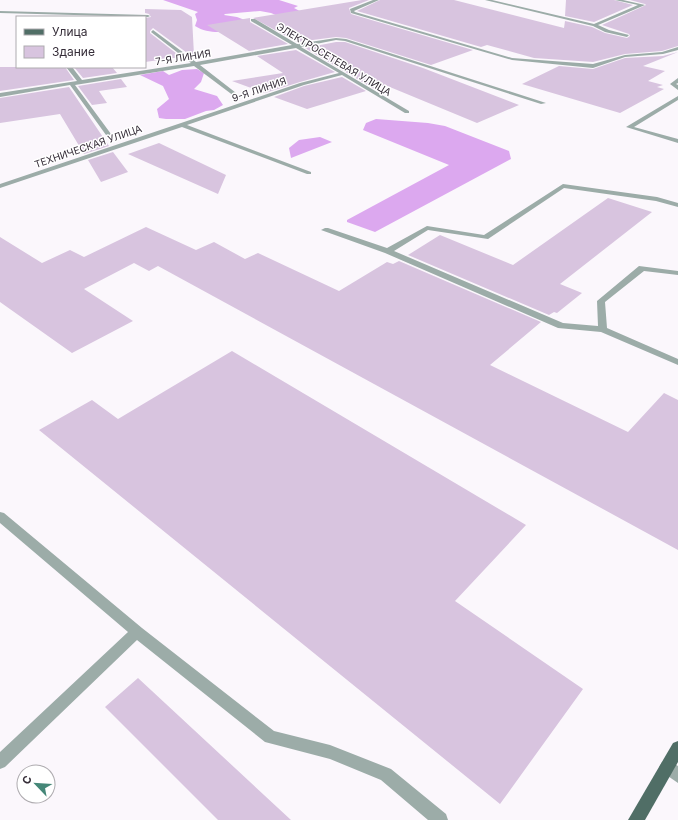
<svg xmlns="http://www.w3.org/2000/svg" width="678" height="820" font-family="Inter,sans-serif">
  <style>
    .forest { fill: #dca8ef }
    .building { fill: #d8c4df }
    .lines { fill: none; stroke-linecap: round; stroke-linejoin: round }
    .minor { fill: #9caca8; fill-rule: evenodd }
    .major { fill: #506e66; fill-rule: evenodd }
    .labels { text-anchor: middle; stroke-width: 3; stroke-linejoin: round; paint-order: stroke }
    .far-street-label { font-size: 10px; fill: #352d38; stroke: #fff }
  </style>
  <rect width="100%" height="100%" fill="#fbf7fc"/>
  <path class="forest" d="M 163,0 L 279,0 L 298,6 L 294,8 L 309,16 L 290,21 L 271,13 L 260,11 L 225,14 L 224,15 L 237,17 L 250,22 L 248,29 C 229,31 211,36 195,26 L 197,20 L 195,14 L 198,12 Z
    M 197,69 L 204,73 L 201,82 L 194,89 L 217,96 L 223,105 L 214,110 L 206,111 L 185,119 L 166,119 L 159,118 L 157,109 L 169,99 L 163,86 L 140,75 L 163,71 L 169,75 L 182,70 Z
    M 376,119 L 428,123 L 445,126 L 509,151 L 511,159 L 375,232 L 347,222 L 347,220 L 449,165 L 363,130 L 366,123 Z
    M 320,137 L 332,142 L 291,158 L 289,148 L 299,140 Z"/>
  <path class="building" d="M 362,0 L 369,0 L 349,8 L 351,14 L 473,50 L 431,65 L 346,38 L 336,37 L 297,42 L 253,18 Z
    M 380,0 L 454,0 L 564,28 L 565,21 L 592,27 L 605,33 L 627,38 L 630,36 L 629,34 L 602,25 L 646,5 L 645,4 L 630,0 L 678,0 L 678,46 L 662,51 L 625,54 L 593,62 L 534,58 L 487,45 L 481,47 L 357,11 Z
    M 566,0 L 614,0 L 633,5 L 594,22 L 565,16 Z
    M 145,9 L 181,10 L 192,17 L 194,55 L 190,55 L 153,28 L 150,31 L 150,33 L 181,57 L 145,62 L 145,18 L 151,17 L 149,14 L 145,13 Z
    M 250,18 L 250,22 L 288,44 L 249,51 L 207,25 Z
    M 336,42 L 345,42 L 423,68 L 519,105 L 477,123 L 385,85 L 374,89 L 305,48 Z
    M 296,50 L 335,72 L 300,82 L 265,93 L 232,81 L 283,73 L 257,56 Z
    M 678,52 L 643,66 L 665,71 L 648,81 L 663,85 L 657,87 L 664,89 L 620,113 L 522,84 L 559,66 L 593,69 L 625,58 L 663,56 Z
    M 0,67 L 65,67 L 74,80 L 0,91 Z
    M 74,67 L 112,67 L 117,73 L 83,78 Z
    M 342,77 L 366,91 L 307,109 L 274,97 L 304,86 Z
    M 121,79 L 127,87 L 99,91 L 107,103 L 92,105 L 78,86 Z
    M 69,87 L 109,146 L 84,154 L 60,114 L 0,123 L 0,98 Z
    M 159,143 L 226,175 L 218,194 L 128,154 Z
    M 113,152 L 128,172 L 101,182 L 88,160 Z
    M 608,198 L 652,212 L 560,284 L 582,293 L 557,313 L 554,312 L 549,315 L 408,255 L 440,235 L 513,265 Z
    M 146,227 L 196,250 L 214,242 L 245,259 L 258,253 L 339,291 L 387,262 L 393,264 L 399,261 L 541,322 L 490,365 L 628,432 L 664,393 L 678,400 L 678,550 L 158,266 L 149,271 L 134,263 L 84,289 L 133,321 L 72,353 L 0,302 L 0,237 L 42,263 L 70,250 L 84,257 Z
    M 232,351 L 526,525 L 455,601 L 583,689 L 500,804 L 39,430 L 92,400 L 118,419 Z
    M 138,678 L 291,820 L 218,820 L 105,707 Z"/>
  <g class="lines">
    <path class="minor" d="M 373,0 L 379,0 L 354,11 L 355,12 L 512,58 L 593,64 L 625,55 L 662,52 L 678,47 L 678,50 L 663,54 L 625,57 L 593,68 L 512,60 L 351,13 L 350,9 Z
      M 485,0 L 492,0 L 594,24 L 638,5 L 615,0 L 623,0 L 645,5 L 598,25 L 609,30 L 629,35 L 627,37 L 605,32 L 593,26 Z
      M 0,11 L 148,15 L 150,16 L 148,17 L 0,13 Z
      M 251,19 L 255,19 L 297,44 L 336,38 L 346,39 L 546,103 L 541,104 L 345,41 L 336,40 L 301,47 L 409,111 L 409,113 L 405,113 L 342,75 L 304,85 L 187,125 L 311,172 L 311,174 L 307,174 L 182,127 L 0,188 L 0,184 L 300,83 L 339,73 L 296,48 L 200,65 L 240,96 L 240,98 L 238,99 L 194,66 L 75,85 L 111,134 L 108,136 L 106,135 L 70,85 L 0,97 L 0,93 L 77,81 L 66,67 L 72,67 L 82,80 L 191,63 L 151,32 L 153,30 L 196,62 L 292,45 L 251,21 Z
      M 678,78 L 678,83 L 676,84 L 678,85 L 678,90 L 670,84 Z
      M 678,96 L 678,100 L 634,127 L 678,139 L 678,143 L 626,127 Z
      M 563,184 L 657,197 L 678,203 L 678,207 L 656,201 L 564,188 L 488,239 L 428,230 L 394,251 L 563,323 L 598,326 L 597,301 L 639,266 L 678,271 L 678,275 L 644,271 L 605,302 L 607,328 L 678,359 L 678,365 L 601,332 L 558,328 L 385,253 L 321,230 L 325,228 L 328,228 L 387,248 L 427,226 L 484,235 Z
      M 0,512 L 4,513 L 142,628 L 274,731 L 330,745 L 391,769 L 446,814 L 448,820 L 428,820 L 381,780 L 330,759 L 265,742 L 137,640 L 5,767 L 0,769 L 0,752 L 128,632 L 0,523 Z
      M 667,759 L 678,766 L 678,783 L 662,772 L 659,767 L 662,762 Z"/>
    <path class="major" d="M 678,741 L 678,762 L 645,820 L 628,820 L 673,743 Z"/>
  </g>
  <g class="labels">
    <g class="far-street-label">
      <text transform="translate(183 57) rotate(-9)" y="4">7-Я ЛИНИЯ</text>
      <text transform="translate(334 59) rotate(31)" y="4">ЭЛЕКТРОСЕТЕВАЯ УЛИЦА</text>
      <text transform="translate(259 89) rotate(-19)" y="4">9-Я ЛИНИЯ</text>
      <text transform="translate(88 146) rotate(-19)" y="4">ТЕХНИЧЕСКАЯ УЛИЦА</text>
    </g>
  </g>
  <rect x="16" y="16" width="130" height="52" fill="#ffffff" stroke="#aeabaf"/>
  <rect x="24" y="29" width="20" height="6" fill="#506e66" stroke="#aeabaf"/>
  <text x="52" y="36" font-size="12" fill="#352d38">Улица</text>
  <rect x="24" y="46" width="20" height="12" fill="#d8c4df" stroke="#aeabaf"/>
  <text x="52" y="56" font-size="12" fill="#352d38">Здание</text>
  <g transform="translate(36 784) rotate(295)"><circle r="19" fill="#ffffff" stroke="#aeabaf"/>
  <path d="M0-3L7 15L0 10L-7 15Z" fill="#458778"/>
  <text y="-6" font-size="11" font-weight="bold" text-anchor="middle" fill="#352d38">С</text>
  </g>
</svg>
